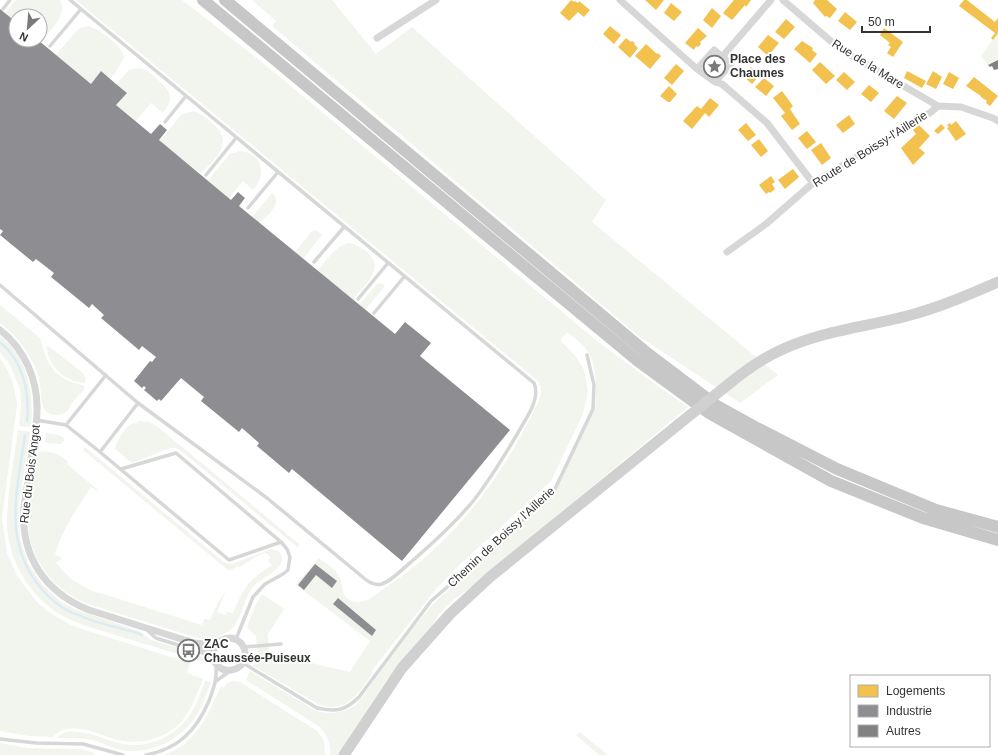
<svg xmlns="http://www.w3.org/2000/svg" width="998" height="755" font-family="Helvetica,sans-serif">
  <style>
    .green { fill: #f1f5ed }
    .homes { fill: #f2c14e }
    .industry { fill: #8d8d92 }
    .lines { fill: none; stroke-linecap: round; stroke-linejoin: round }
    .stream { stroke: #ddebf3; stroke-width: 2.5 }
    .building { fill: #818181 }
    .service { stroke: #d7d7d7; stroke-width: 3.5 }
    .minor { stroke: #d7d7d7; stroke-width: 7 }
    .secondary { stroke: #d0d0d0; stroke-width: 11 }
    .trunk { stroke: #c7c7c7; stroke-width: 12 }
    .secondary-bridge { stroke: #d0d0d0; stroke-width: 11 }
    .labels { text-anchor: middle; stroke-width: 4; stroke-linejoin: round; paint-order: stroke }
    .poi-label { font-size: 12px; font-weight: bold; fill: #333; stroke: #fff; text-anchor: start }
    .street-label { font-size: 12px; fill: #333; stroke: #fff }
  </style>
  <rect width="100%" height="100%" fill="#fff"/>
  <path class="green" d="M 16,0 L 60,0 C 68,16 50,30 40,42 L 38,40 L 40,40 L 40,16 L 16,16 L 16,22 L 5,13 Z
    M 76,0 L 182,0 L 263,63 L 597,341 L 659,387 L 688,407 L 470,588 L 453,600 L 439,614 L 432,626 L 398,666 L 382,687 L 338,755 L 330,755 C 331,744 327,735 320,727 L 246,680 L 250,671 L 316,711 C 331,715 343,713 356,705 L 414,627 L 433,604 L 552,496 L 595,408 C 597,393 597,364 588,352 C 583,344 574,337 567,332 L 560,340 L 577,358 L 584,370 L 588,391 L 583,414 L 551,481 L 457,567 L 436,589 L 374,668 L 372,671 L 373,672 C 360,692 348,713 320,705 L 253,666 L 258,655 L 256,636 L 247,627 L 255,606 L 262,594 L 284,609 L 268,634 L 269,653 L 350,672 L 370,641 L 296,585 L 319,558 C 325,563 335,568 339,576 C 345,585 338,598 355,602 C 365,604 375,595 382,590 C 446,549 496,487 529,420 C 535,409 547,391 537,380 Z
    M 252,0 L 332,0 L 376,54 L 412,27 L 606,200 L 592,222 L 778,375 L 740,403 L 640,337 L 272,26 L 276,21 Z
    M 88,26 C 98,28 123,46 124,57 L 117,70 L 110,79 L 101,71 L 91,84 L 56,55 L 78,29 Z
    M 998,33 L 998,60 L 988,65 L 981,56 Z
    M 138,68 C 147,69 151,73 157,79 C 171,91 175,98 163,113 L 151,103 L 136,121 L 116,105 L 127,93 L 116,84 L 129,70 Z
    M 193,111 C 201,113 206,118 212,123 C 236,143 215,157 201,174 L 160,141 L 180,116 L 183,114 Z
    M 240,151 C 262,153 268,174 253,190 L 243,181 L 229,198 L 208,180 L 230,154 Z
    M 272,193 C 284,202 267,216 260,223 L 252,217 Z
    M 316,230 L 322,235 L 303,259 L 295,252 L 311,232 Z
    M 349,243 C 356,244 360,247 366,251 C 387,268 364,285 353,300 L 317,271 C 326,261 336,245 349,243 Z
    M 378,283 L 383,284 L 385,286 L 365,310 L 359,305 Z
    M 0,305 L 40,338 L 47,360 L 56,373 L 69,381 L 84,386 L 84,390 C 79,395 73,401 70,406 C 68,410 70,409 67,411 C 62,416 52,416 47,412 C 40,408 41,386 39,377 C 32,356 18,336 0,323 Z
    M 0,336 C 29,359 34,393 31,427 L 19,426 L 21,406 L 20,389 L 10,365 L 0,352 Z
    M 47,345 L 83,373 L 86,378 L 85,383 C 69,382 54,372 49,357 C 47,352 46,349 47,345 Z
    M 0,359 C 11,372 15,388 17,405 L 2,518 L 7,553 L 17,576 L 37,602 L 47,611 L 69,624 L 82,629 L 190,663 L 187,673 L 203,679 C 197,693 192,709 182,721 C 165,740 138,746 114,739 C 98,734 80,725 63,730 C 59,731 56,734 53,737 L 29,736 L 0,731 Z
    M 139,421 L 149,422 L 158,427 L 299,544 L 299,546 L 297,547 L 179,449 L 175,448 L 170,448 L 132,463 L 115,449 C 116,443 125,427 131,424 C 132,424 137,423 139,421 Z
    M 18,430 L 30,432 L 19,505 L 19,526 L 20,539 L 25,554 L 29,565 L 42,584 L 60,601 L 74,609 L 139,631 L 151,640 L 198,654 L 211,663 L 204,662 C 178,654 151,646 125,638 C 104,631 82,626 63,616 C 30,598 8,560 7,524 C 7,493 14,461 18,430 Z
    M 46,433 L 59,435 L 65,439 L 61,444 L 46,443 L 45,442 Z
    M 85,447 L 225,563 L 232,564 L 271,549 C 275,550 279,550 281,555 C 288,568 260,578 253,587 C 240,603 243,627 222,635 C 213,639 207,640 198,638 L 88,604 C 52,590 27,557 28,517 C 29,496 34,476 36,456 L 40,452 C 50,450 61,455 68,462 L 67,464 L 98,490 L 97,491 L 91,487 C 77,508 62,530 55,555 L 61,557 L 61,559 L 56,563 L 71,579 L 90,590 L 202,625 L 204,619 L 210,620 L 217,604 L 226,590 L 217,612 L 225,615 L 227,612 L 233,613 C 245,586 246,582 272,565 L 268,560 L 271,558 L 269,555 L 265,553 L 257,556 L 240,567 L 238,566 L 229,571 L 83,450 Z
    M 205,681 L 211,682 C 206,694 203,706 196,716 C 180,740 151,755 122,750 C 113,748 105,744 96,741 C 83,737 70,738 56,738 C 59,737 61,734 64,733 C 82,727 106,741 124,744 C 147,749 172,737 187,719 C 196,708 200,693 205,681 Z
    M 233,681 L 240,682 L 317,731 L 324,741 L 325,755 L 164,755 C 196,744 208,715 221,686 L 224,688 L 227,683 Z
    M 580,732 L 608,755 L 599,755 L 576,735 Z
    M 0,743 L 26,748 L 81,749 L 92,752 L 95,755 L 0,755 Z"/>
  <path class="homes" d="M 571,0 L 574,2 L 575,1 L 578,3 L 579,1 L 590,10 L 584,17 L 578,12 L 569,21 L 560,13 Z
    M 645,0 L 664,0 L 656,10 Z
    M 734,0 L 751,0 L 746,7 L 745,5 L 732,20 L 723,13 Z
    M 815,0 L 827,0 L 837,9 L 830,18 L 826,16 L 825,17 L 813,3 Z
    M 964,0 L 967,0 L 995,22 L 998,18 L 998,33 L 993,40 L 991,38 L 995,33 L 959,6 Z
    M 671,3 L 682,12 L 674,21 L 664,13 Z
    M 712,8 L 721,16 L 712,28 L 703,20 Z
    M 845,12 L 857,22 L 850,30 L 838,21 Z
    M 786,19 L 795,27 L 784,39 L 775,32 Z
    M 610,26 L 621,35 L 614,44 L 603,34 Z
    M 698,28 L 707,36 L 700,42 L 701,44 L 698,47 L 696,46 L 694,50 L 685,43 Z
    M 884,28 L 903,42 L 893,57 L 887,53 L 891,47 L 888,45 L 890,43 L 880,35 Z
    M 768,35 L 779,43 L 768,56 L 758,47 Z
    M 626,38 L 631,42 L 632,41 L 635,43 L 634,44 L 638,48 L 630,58 L 618,47 Z
    M 802,41 L 813,48 L 812,50 L 817,54 L 810,63 L 794,49 Z
    M 646,44 L 657,54 L 658,53 L 661,56 L 650,69 L 635,56 Z
    M 820,62 L 835,76 L 826,84 L 812,70 Z
    M 676,64 L 684,71 L 672,85 L 664,78 Z
    M 751,67 L 760,75 L 752,84 L 743,76 Z
    M 907,71 L 926,81 L 922,88 L 904,78 Z
    M 933,71 L 942,77 L 936,89 L 926,84 Z
    M 844,72 L 855,82 L 847,90 L 836,80 Z
    M 949,72 L 959,78 L 953,89 L 943,84 Z
    M 974,77 L 998,96 L 990,106 L 986,103 L 987,101 L 981,97 L 981,96 L 966,86 Z
    M 764,78 L 774,86 L 766,96 L 755,87 Z
    M 869,85 L 879,93 L 871,102 L 861,94 Z
    M 669,86 L 677,94 L 670,102 L 668,102 L 660,96 Z
    M 782,91 L 793,106 L 790,109 L 800,124 L 792,130 L 781,116 L 785,113 L 773,98 Z
    M 897,96 L 907,103 L 894,119 L 884,111 Z
    M 710,98 L 719,105 L 709,117 L 705,113 L 692,129 L 683,121 L 694,109 L 697,106 L 701,109 Z
    M 849,115 L 855,124 L 843,133 L 836,125 Z
    M 956,121 L 966,134 L 956,141 L 947,128 L 949,127 L 947,125 L 950,123 L 951,125 Z
    M 746,123 L 756,135 L 748,141 L 738,130 Z
    M 941,124 L 945,128 L 938,134 L 934,131 Z
    M 919,125 L 930,136 L 919,148 L 925,153 L 913,165 L 901,148 L 916,134 L 913,130 Z
    M 807,131 L 816,142 L 807,149 L 798,138 Z
    M 759,139 L 768,151 L 761,157 L 751,145 Z
    M 821,143 L 831,158 L 822,165 L 811,150 Z
    M 793,169 L 799,177 L 785,189 L 778,180 Z
    M 771,176 L 775,182 L 772,184 L 775,189 L 770,193 L 769,192 L 766,194 L 759,185 Z"/>
  <path class="industry" d="M 0,9 L 16,22 L 16,40 L 38,40 L 91,84 L 101,71 L 116,84 L 127,93 L 116,105 L 151,134 L 160,124 L 167,130 L 159,140 L 231,200 L 238,192 L 245,198 L 239,206 L 395,334 L 405,322 L 431,343 L 420,356 L 510,430 L 402,561 L 292,469 L 289,473 L 257,446 L 259,443 L 242,428 L 239,432 L 201,401 L 204,397 L 181,378 L 161,401 L 159,399 L 157,401 L 144,390 L 146,388 L 144,386 L 142,388 L 134,381 L 150,361 L 152,362 L 156,357 L 142,346 L 139,350 L 101,318 L 104,315 L 92,304 L 89,308 L 51,277 L 54,273 L 36,259 L 33,262 L 0,235 L 3,231 L 0,229 Z
    M 315,564 L 337,581 L 332,588 L 316,575 L 304,590 L 298,585 Z
    M 338,598 L 376,630 L 372,636 L 333,604 Z"/>
  <g class="lines">
    <path class="stream" d="M 0,342 C 23,361 30,392 27,421
      M 25,435 C 18,486 3,537 36,582 C 44,593 53,602 65,609 C 85,620 112,626 134,632 L 142,635"/>
  </g>
  <path class="building" d="M 998,60 L 998,69 L 994,70 L 992,66 L 990,67 L 988,65 Z"/>
  <g class="lines">
    <path class="service" d="M 3,9 L 10,0
      M 50,46 L 81,9
      M 165,122 L 186,96
      M 206,175 L 236,138
      M 248,208 L 278,172
      M 314,262 L 344,227
      M 0,285 L 138,403 L 267,498 L 365,579 C 370,583 375,586 382,584 C 393,580 402,569 411,562 C 433,543 455,523 474,500 C 491,478 505,455 519,431 C 526,418 541,399 534,383 L 70,0
      M 358,299 L 388,263
      M 374,313 L 404,277
      M 36,420 L 66,425 L 106,375
      M 66,425 L 100,452 L 229,560 L 281,542 L 287,549 L 290,557 L 288,570 L 283,574 L 265,584 L 253,597 L 236,639
      M 100,452 L 138,403
      M 121,469 L 176,453 L 281,542
      M 148,631 L 156,638 L 206,654 L 208,656
      M 243,647 L 281,644
      M 243,663 L 317,708 C 336,712 345,711 359,697 L 431,601 L 487,553 L 554,491 L 593,409 L 594,385 L 587,355
      M 216,681 L 230,671
      M 0,739 L 36,743 L 83,744 L 123,755
      M 146,755 C 178,749 196,731 209,701 C 214,686 217,681 216,665"/>
    <path class="minor" d="M 620,0 L 697,69 L 715,82 L 722,84 L 767,123 L 813,183
      M 783,0 L 840,49 L 938,106 L 961,107 L 993,118 L 998,121
      M 377,38 L 436,0
      M 722,57 L 771,0
      M 697,69 L 714,50 L 731,64 L 715,82
      M 727,252 L 766,224 L 813,183 L 887,139 L 931,112 L 938,106
      M 0,330 C 25,349 38,381 37,411 C 37,424 34,438 32,451 C 30,469 27,488 24,506 C 20,555 44,592 89,610 L 194,643 L 207,644 L 220,641
      M 196,644 C 201,646 206,649 209,653 C 212,657 214,662 218,666 C 225,673 237,671 243,663 C 245,658 246,652 244,648 C 235,629 208,640 214,660"/>
    <path class="secondary" d="M 730,383 C 746,370 763,358 781,350 C 821,331 865,327 907,316 C 938,308 968,295 998,282
      M 344,755 L 402,668 L 450,614 L 490,577 L 679,424"/>
    <path class="trunk" d="M 203,0 L 638,361 L 709,413 L 831,481 L 923,518 L 998,540
      M 225,0 L 647,353 L 717,406 L 755,427 L 837,469 L 936,510 L 998,527"/>
    <path class="secondary-bridge" d="M 679,424 L 730,383"/>
  </g>
  <defs>
    <symbol id="sight-ring" viewBox="-11 -11 22 22"><circle r="9.5" fill="#fff" stroke="#7a7a7a" stroke-width="1.5"/><path d="M0-6L1.8-2.2L6-1.7L2.9 1.2L3.7 5.4L0 3.3L-3.7 5.4L-2.9 1.2L-6-1.7L-1.8-2.2Z" fill="#7a7a7a"/></symbol>
    <symbol id="bus-ring" viewBox="-11 -11 22 22"><circle r="9.5" fill="#fff" stroke="#7a7a7a" stroke-width="1.5"/><path d="M-5-6H5V4H4V6H2V4H-2V6H-4V4H-5ZM-3.5-4V0h7V-4ZM-3.5 1.2v1.5H-2V1.2ZM2 1.2v1.5H3.5V1.2Z" fill="#7a7a7a"/></symbol>
  </defs>
  <g fill-rule="evenodd">
    <use href="#sight-ring" x="702" y="54" width="25" height="25"/>
    <use href="#bus-ring" x="176" y="638" width="25" height="25"/>
  </g>
  <g class="labels">
    <g class="poi-label">
      <text x="730" y="63">Place des<tspan x="730" dy="14">Chaumes</tspan></text>
      <text x="204" y="648">ZAC<tspan x="204" dy="14">Chaussée-Puiseux</tspan></text>
    </g>
    <g class="street-label">
      <text transform="translate(868 64) rotate(32)" y="4">Rue de la Mare</text>
      <text transform="translate(870 149) rotate(-32)" y="4">Route de Boissy-l'Aillerie</text>
      <text transform="translate(30 474) rotate(-83)" y="4">Rue du Bois Angot</text>
      <text transform="translate(501 537) rotate(-43)" y="4">Chemin de Boissy l'Aillerie</text>
    </g>
  </g>
  <rect x="850" y="675" width="140" height="72" fill="#ffffff" stroke="#adadad"/>
  <rect x="858" y="685" width="20" height="12" fill="#f2c14e" stroke="#adadad"/>
  <text x="886" y="695" font-size="12" fill="#333333">Logements</text>
  <rect x="858" y="705" width="20" height="12" fill="#8d8d92" stroke="#adadad"/>
  <text x="886" y="715" font-size="12" fill="#333333">Industrie</text>
  <rect x="858" y="725" width="20" height="12" fill="#818181" stroke="#adadad"/>
  <text x="886" y="735" font-size="12" fill="#333333">Autres</text>
  <g transform="translate(28 28) rotate(206)"><circle r="19" fill="#ffffff" stroke="#adadad"/>
  <path d="M0-3L7 15L0 10L-7 15Z" fill="#7a7a7a"/>
  <text y="-6" font-size="11" font-weight="bold" text-anchor="middle" fill="#333333">N</text>
  </g>
  <path d="M862 26v6h68v-6" fill="none" stroke="#333333" stroke-width="2"/>
  <text x="868" y="26" font-size="12" fill="#333333" stroke="#ffffff" stroke-width="3" paint-order="stroke">50 m</text>
</svg>
